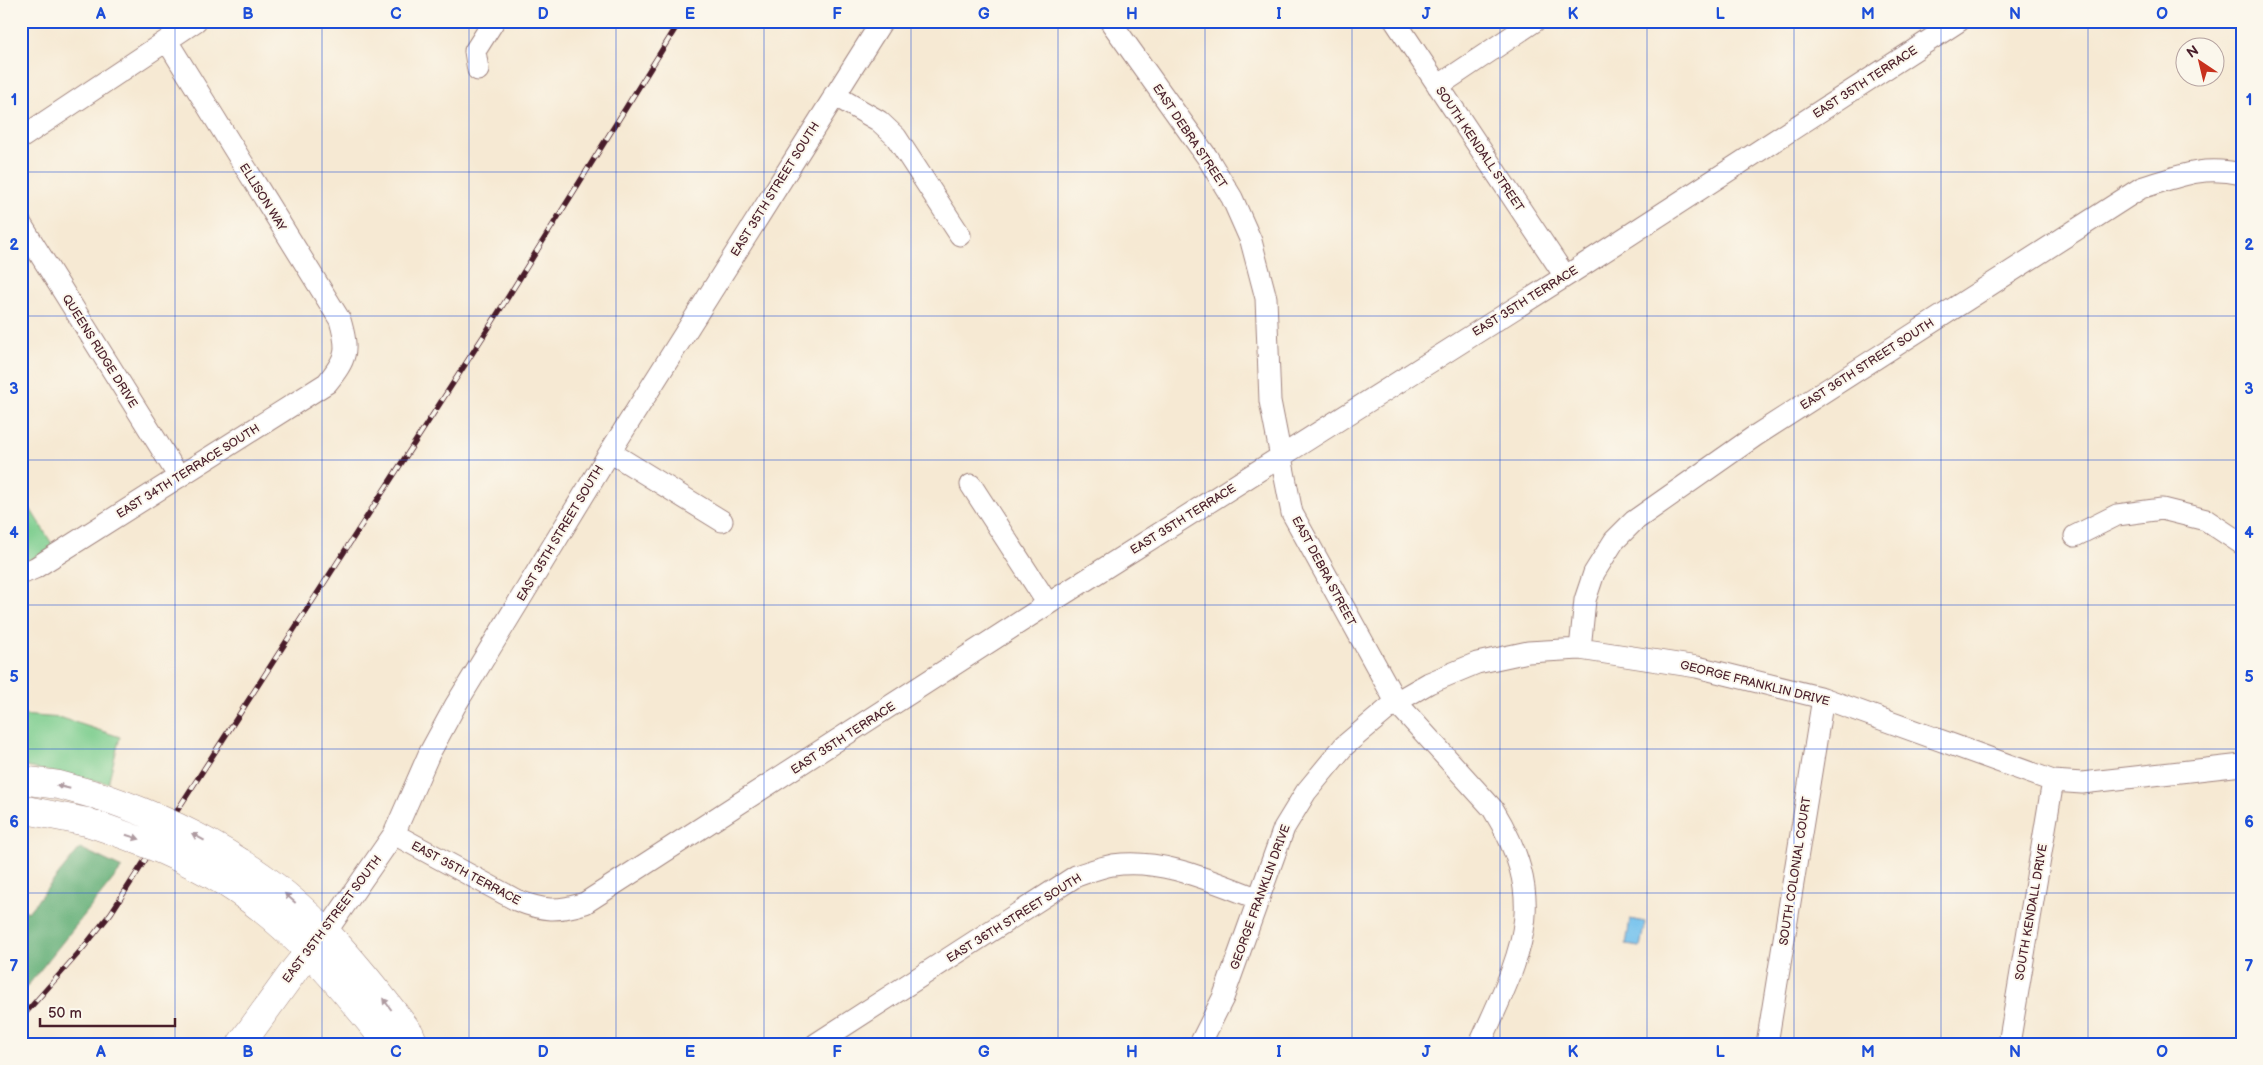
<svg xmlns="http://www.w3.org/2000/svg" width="2263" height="1065" font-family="'Balsamiq Sans',sans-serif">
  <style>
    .green { fill: #7dcd8e; stroke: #64765c }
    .forest { fill: #66b079; stroke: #586852 }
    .water { fill: #72c1ed; stroke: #5e708c }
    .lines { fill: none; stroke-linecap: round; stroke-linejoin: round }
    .minor-casing { stroke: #a0847f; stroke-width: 23 }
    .secondary-casing { stroke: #a0847f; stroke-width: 29 }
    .minor { stroke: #fff; stroke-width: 21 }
    .secondary { stroke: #fff; stroke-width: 28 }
    .rail-casing { stroke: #4a1f2b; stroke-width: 5.5 }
    .rail { stroke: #fbf7ec; stroke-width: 4; stroke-dasharray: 11; stroke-linecap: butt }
    .secondary-bridge-casing { stroke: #a0847f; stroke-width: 29; stroke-linecap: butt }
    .secondary-bridge { stroke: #fff; stroke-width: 28 }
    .oneway { fill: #ae9aa0 }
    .grid { fill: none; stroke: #1d4ed8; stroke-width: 1; stroke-opacity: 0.55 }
    .labels { text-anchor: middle; stroke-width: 4; stroke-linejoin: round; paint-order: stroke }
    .street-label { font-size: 12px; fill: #4a1f2b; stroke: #fbf7ec }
    .neatline { fill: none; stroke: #1d4ed8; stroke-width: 2 }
    .grid-label { font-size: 16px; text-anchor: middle; font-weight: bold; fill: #1d4ed8 }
  </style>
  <rect width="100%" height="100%" fill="#fbf7ec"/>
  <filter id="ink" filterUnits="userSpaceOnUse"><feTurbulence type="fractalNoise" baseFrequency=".02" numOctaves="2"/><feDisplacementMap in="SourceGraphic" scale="10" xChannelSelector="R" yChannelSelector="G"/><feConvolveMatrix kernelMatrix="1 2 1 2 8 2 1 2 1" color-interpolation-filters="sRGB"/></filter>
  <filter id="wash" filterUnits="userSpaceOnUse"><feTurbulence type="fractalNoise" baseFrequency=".0096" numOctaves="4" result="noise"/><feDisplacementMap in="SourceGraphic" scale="20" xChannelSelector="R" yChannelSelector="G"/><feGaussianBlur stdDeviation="1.12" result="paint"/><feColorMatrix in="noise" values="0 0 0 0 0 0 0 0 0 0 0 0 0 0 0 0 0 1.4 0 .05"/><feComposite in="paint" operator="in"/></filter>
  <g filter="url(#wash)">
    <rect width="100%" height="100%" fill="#f6e9d3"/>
    <path class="green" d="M 21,494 L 54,547 L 21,565 Z
      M 21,715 L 62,718 L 120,737 L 108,783 L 21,766 Z"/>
    <path class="forest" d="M 80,848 L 122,868 L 21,994 L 21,908 L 28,912 Z"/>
    <path class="water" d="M 1630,919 L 1645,922 L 1640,947 L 1626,945 Z"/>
  </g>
  <g filter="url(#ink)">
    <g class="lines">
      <defs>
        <path id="minor" d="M 1110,21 L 1207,157 L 1232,198 L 1251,241 L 1266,298 L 1270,401 L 1292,513 L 1396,702 L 1493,809 C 1551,904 1521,952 1480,1044
          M 1395,21 L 1565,276
          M 478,70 L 475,51 L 494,21
          M 1438,86 L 1535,21
          M 834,95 L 879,121 L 896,137 L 960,235
          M 21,138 L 196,21
          M 21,224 L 179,477
          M 610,452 L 722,521
          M 971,485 L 1048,604
          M 2075,536 L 2117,515 L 2162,509 L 2206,520 L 2242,544
          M 21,574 L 35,568 L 327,383 C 347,358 349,351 340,320 L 167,41
          M 1580,649 L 1585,600 L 1594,573 L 1614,541 L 1634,521 L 1755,436 L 2141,188 C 2179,176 2202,165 2242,174
          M 394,834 L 516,900 C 544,911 556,912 585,903 L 1048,604 L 1577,269 L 1959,21
          M 326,932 L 394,834 L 429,754 L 455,706 L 610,452 L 882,21
          M 816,1044 L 1076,876 C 1088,872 1101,867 1113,865 C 1164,858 1213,882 1259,899
          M 1200,1044 L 1223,998 L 1284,828 L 1306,792 L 1344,746 L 1396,702 L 1429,683 L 1477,663 L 1528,652 L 1580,649 L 1697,667 L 1823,698 L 2053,781 L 2082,783 L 2242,765
          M 1767,1044 L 1823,698
          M 2009,1044 L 2053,781"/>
        <path id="secondary" d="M 21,780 L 59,785 L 103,797
          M 21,809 L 87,822
          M 240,862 C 310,905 361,969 410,1034 L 414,1044
          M 226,883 C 292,925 340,984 388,1044
          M 241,1044 L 296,968 L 321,937"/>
      </defs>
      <use href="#minor" class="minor-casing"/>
      <use href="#secondary" class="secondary-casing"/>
      <use href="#minor" class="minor"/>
      <use href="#secondary" class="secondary"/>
      <defs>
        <path id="rail" d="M 21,1018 L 83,948 L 111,913 L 488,329 L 680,21"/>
      </defs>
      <use href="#rail" class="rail-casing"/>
      <use href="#rail" class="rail"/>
      <defs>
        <path id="secondary-bridge" d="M 103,797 C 152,814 197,834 240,862
          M 87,822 C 136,838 182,856 226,883"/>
      </defs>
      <use href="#secondary-bridge" class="secondary-bridge-casing"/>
      <use href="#secondary-bridge" class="secondary-bridge"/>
    </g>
    <defs><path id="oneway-solid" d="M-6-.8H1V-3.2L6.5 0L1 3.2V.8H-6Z" transform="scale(1.25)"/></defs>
    <g class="oneway">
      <use href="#oneway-solid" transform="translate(63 787) rotate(-167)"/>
      <use href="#oneway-solid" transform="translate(133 837) rotate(18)"/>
      <use href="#oneway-solid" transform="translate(198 837) rotate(-151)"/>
      <use href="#oneway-solid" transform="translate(290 898) rotate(-139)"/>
      <use href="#oneway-solid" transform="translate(387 1004) rotate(-127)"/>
    </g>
  </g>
  <path class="grid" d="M 175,21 L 175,1044M 322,21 L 322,1044M 469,21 L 469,1044M 616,21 L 616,1044M 764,21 L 764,1044M 911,21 L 911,1044M 1058,21 L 1058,1044M 1205,21 L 1205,1044M 1352,21 L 1352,1044M 1500,21 L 1500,1044M 1647,21 L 1647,1044M 1794,21 L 1794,1044M 1941,21 L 1941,1044M 2088,21 L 2088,1044M 21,172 L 2242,172M 21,316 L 2242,316M 21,460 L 2242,460M 21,605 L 2242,605M 21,749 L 2242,749M 21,893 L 2242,893"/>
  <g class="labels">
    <g class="street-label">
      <text transform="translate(1865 82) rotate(-33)" y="4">EAST 35TH TERRACE</text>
      <text transform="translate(1190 136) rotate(56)" y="4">EAST DEBRA STREET</text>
      <text transform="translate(1480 149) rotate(56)" y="4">SOUTH KENDALL STREET</text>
      <text transform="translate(775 189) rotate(-58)" y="4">EAST 35TH STREET SOUTH</text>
      <text transform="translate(263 197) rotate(58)" y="4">ELLISON WAY</text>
      <text transform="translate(1525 301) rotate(-32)" y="4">EAST 35TH TERRACE</text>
      <text transform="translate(100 351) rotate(58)" y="4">QUEENS RIDGE DRIVE</text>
      <text transform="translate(1867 364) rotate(-33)" y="4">EAST 36TH STREET SOUTH</text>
      <text transform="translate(188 471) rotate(-32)" y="4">EAST 34TH TERRACE SOUTH</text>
      <text transform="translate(1183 519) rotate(-32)" y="4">EAST 35TH TERRACE</text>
      <text transform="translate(560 533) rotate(-59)" y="4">EAST 35TH STREET SOUTH</text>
      <text transform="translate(1324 571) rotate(62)" y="4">EAST DEBRA STREET</text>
      <text transform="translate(1755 683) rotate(14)" y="4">GEORGE FRANKLIN DRIVE</text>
      <text transform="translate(843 738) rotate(-33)" y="4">EAST 35TH TERRACE</text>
      <text transform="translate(1795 871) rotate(-81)" y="4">SOUTH COLONIAL COURT</text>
      <text transform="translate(466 873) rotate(28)" y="4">EAST 35TH TERRACE</text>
      <text transform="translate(1260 897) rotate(-70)" y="4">GEORGE FRANKLIN DRIVE</text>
      <text transform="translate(2031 912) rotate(-80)" y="4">SOUTH KENDALL DRIVE</text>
      <text transform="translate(1014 918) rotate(-32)" y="4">EAST 36TH STREET SOUTH</text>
      <text transform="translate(332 919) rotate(-53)" y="4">EAST 35TH STREET SOUTH</text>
    </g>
  </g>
  <rect width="2263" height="1065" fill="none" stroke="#fbf7ec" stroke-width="55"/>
  <g transform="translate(2200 62) rotate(325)"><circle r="24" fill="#fbf7ec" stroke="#b4a19f"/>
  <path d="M0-4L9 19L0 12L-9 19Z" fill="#c8321e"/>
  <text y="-8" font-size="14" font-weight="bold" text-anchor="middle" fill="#4a1f2b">N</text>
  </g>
  <path d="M40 1018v8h135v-8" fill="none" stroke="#4a1f2b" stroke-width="2.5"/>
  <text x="48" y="1018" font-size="15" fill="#4a1f2b" stroke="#fbf7ec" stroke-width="4" paint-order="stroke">50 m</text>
  <rect x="28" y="28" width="2208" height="1010" class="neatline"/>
  <g class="grid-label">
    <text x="101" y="19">A</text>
    <text x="248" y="19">B</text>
    <text x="396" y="19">C</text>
    <text x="543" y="19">D</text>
    <text x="690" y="19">E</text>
    <text x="837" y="19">F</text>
    <text x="984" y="19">G</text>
    <text x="1132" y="19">H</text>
    <text x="1279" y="19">I</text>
    <text x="1426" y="19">J</text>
    <text x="1573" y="19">K</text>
    <text x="1720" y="19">L</text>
    <text x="1868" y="19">M</text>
    <text x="2015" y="19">N</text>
    <text x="2162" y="19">O</text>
    <text x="14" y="105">1</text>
    <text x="2249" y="105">1</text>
    <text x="14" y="250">2</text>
    <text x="2249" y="250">2</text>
    <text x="14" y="394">3</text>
    <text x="2249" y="394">3</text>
    <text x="14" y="538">4</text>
    <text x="2249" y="538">4</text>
    <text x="14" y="682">5</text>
    <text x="2249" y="682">5</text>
    <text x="14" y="827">6</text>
    <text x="2249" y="827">6</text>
    <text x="14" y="971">7</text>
    <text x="2249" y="971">7</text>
    <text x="101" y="1057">A</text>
    <text x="248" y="1057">B</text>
    <text x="396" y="1057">C</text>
    <text x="543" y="1057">D</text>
    <text x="690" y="1057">E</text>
    <text x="837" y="1057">F</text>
    <text x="984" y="1057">G</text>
    <text x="1132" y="1057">H</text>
    <text x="1279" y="1057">I</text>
    <text x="1426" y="1057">J</text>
    <text x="1573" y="1057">K</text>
    <text x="1720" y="1057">L</text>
    <text x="1868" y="1057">M</text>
    <text x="2015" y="1057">N</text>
    <text x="2162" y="1057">O</text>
  </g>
</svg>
